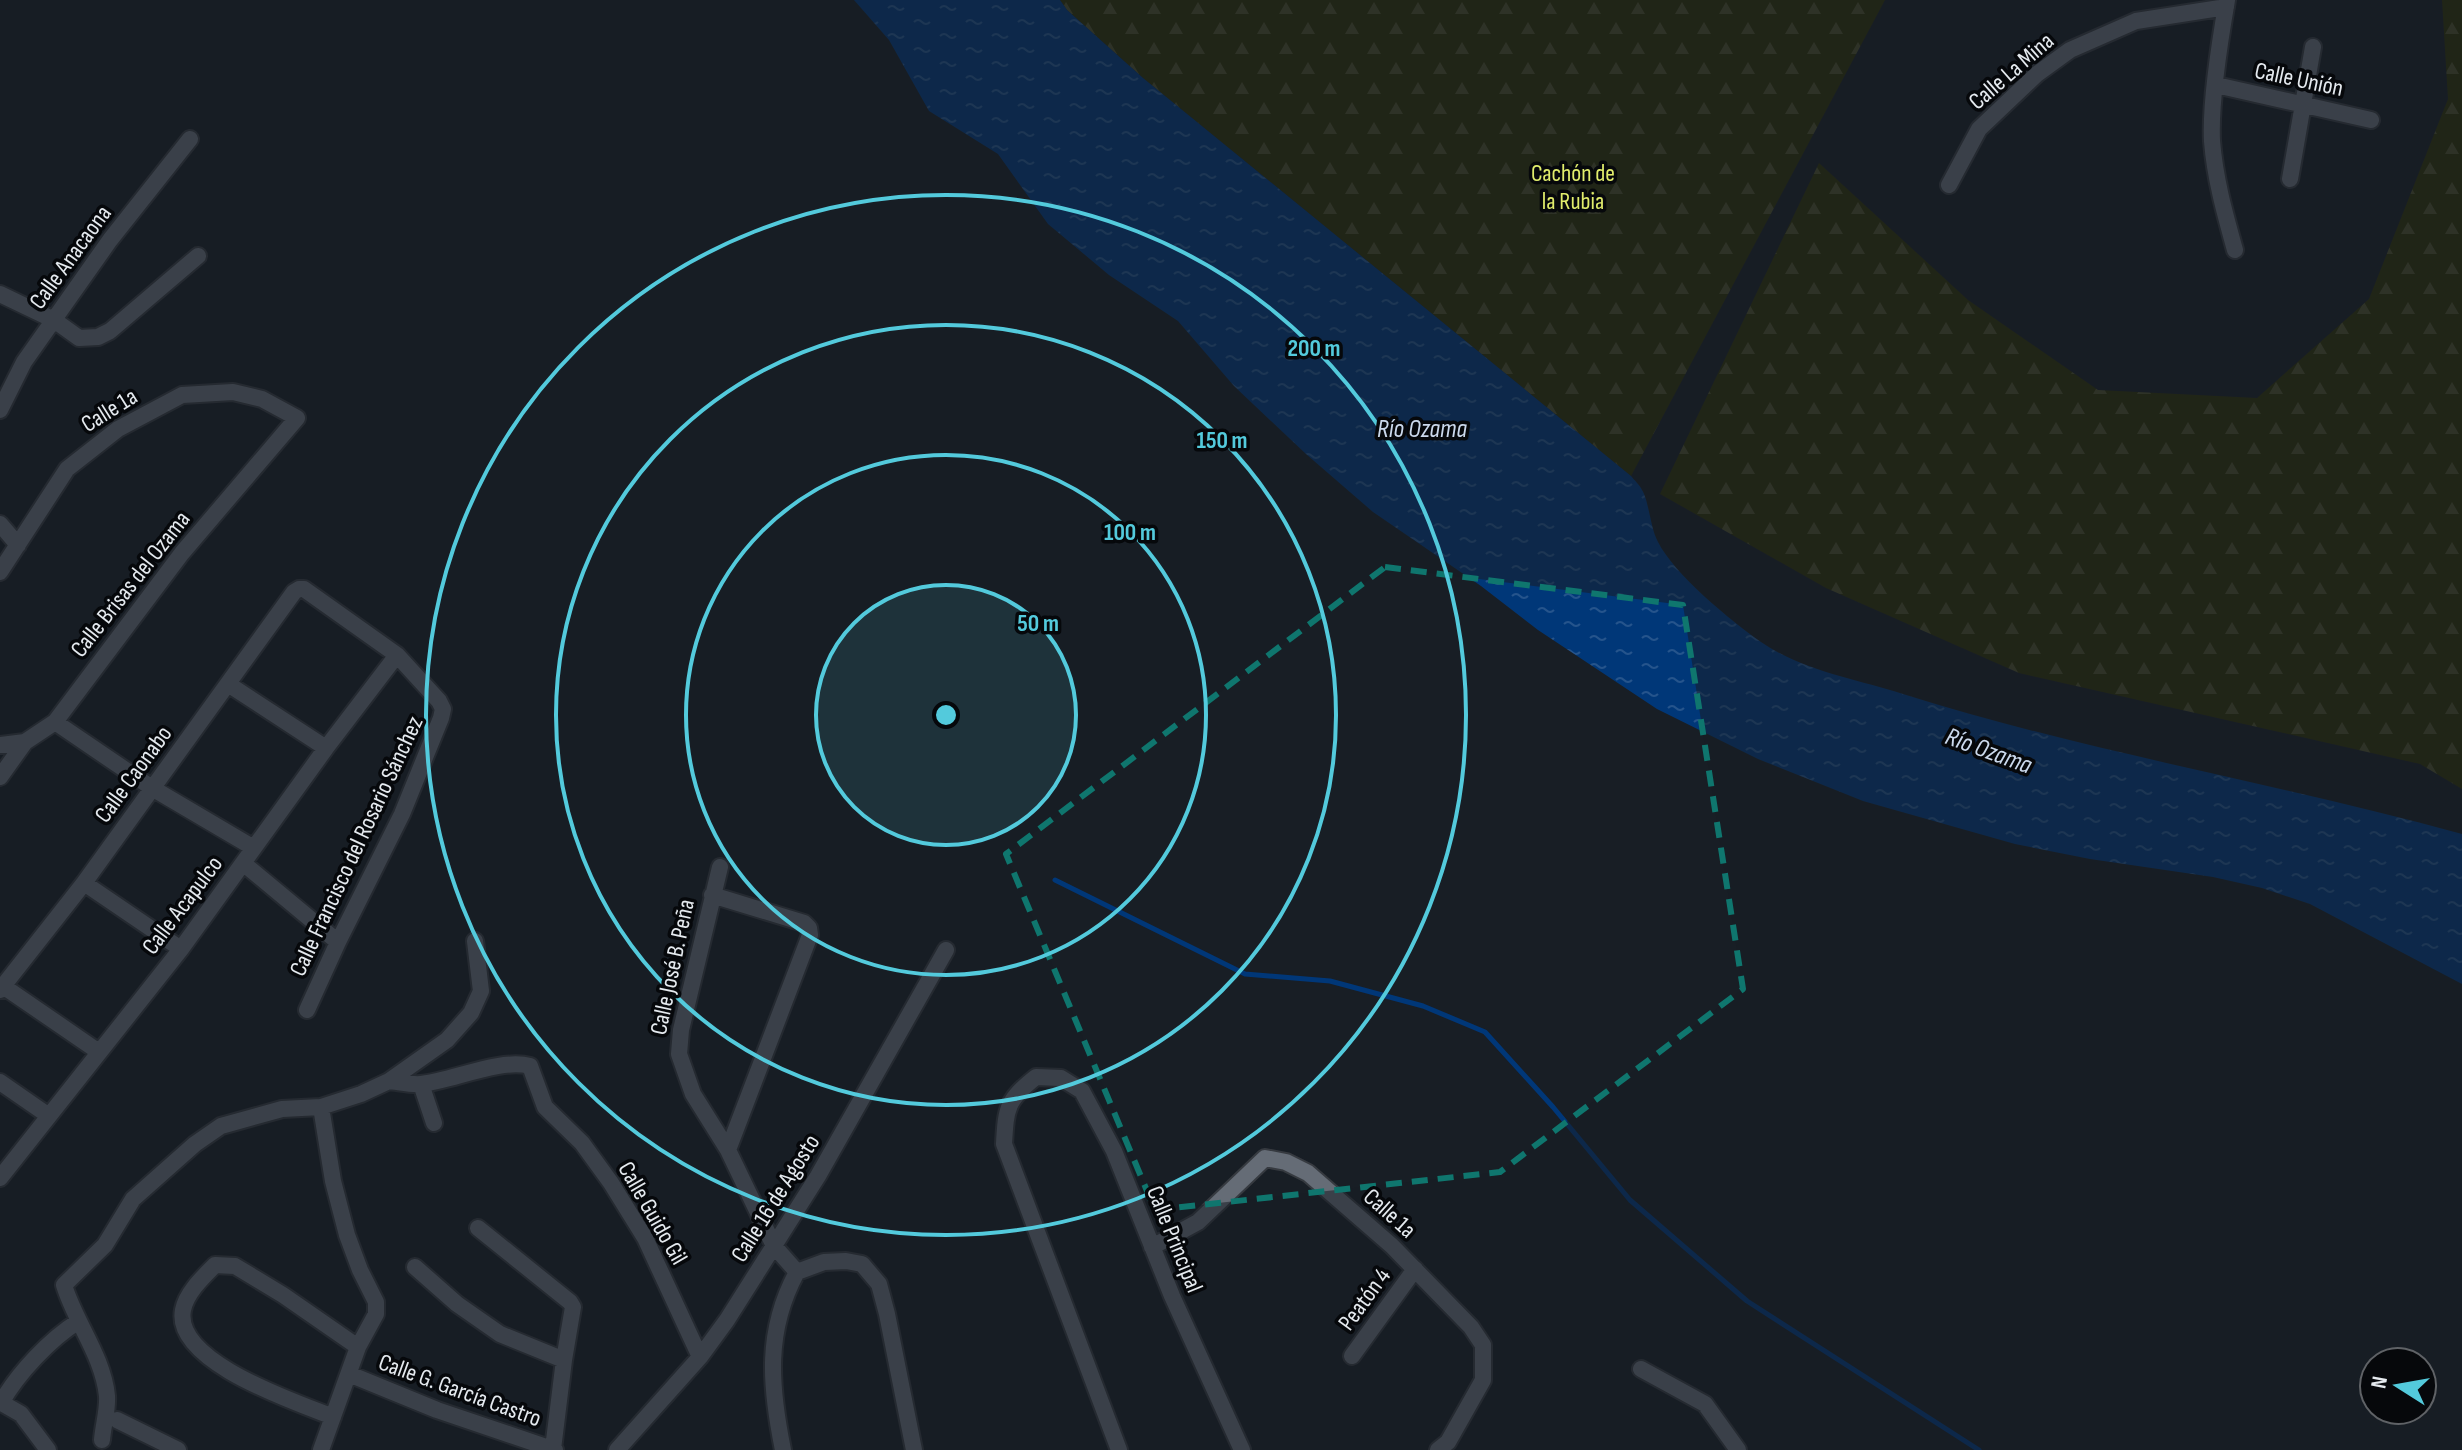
<svg xmlns="http://www.w3.org/2000/svg" width="2462" height="1450" font-family="'Sofia Sans Condensed',sans-serif">
  <style>
    .forest { fill: url(#forest-firs) }
    .water { fill: url(#water-ripples) }
    .lines { fill: none; stroke-linecap: round; stroke-linejoin: round }
    .stream { stroke: #003778; stroke-width: 5 }
    .minor-casing { stroke: #363a40; stroke-width: 20 }
    .minor { stroke: #656c76; stroke-width: 16 }
    .marked { fill: none; stroke: #0f766e; stroke-width: 6; stroke-dasharray: 16 10; stroke-linejoin: round }
    .ring { fill: none; stroke: #53cadc; stroke-width: 4 }
    .labels { text-anchor: middle; stroke-width: 7; stroke-linejoin: round; paint-order: stroke }
    .street-label { font-size: 24px; fill: #e5eaef; stroke: #06080b }
    .park-label { font-size: 24px; fill: #e1ed6c; stroke: #06080b }
    .water-label { font-size: 26px; font-style: italic; fill: #cbd9ec; stroke: #06080b }
    .centre { fill: #53cadc; stroke: #06080b; stroke-width: 4 }
    .ring-label { font-size: 24px; text-anchor: middle; font-weight: bold; fill: #53cadc; stroke: #06080b; stroke-width: 7; stroke-linejoin: round; paint-order: stroke }
  </style>
  <defs>
    <pattern id="forest-firs" width="22" height="20" patternUnits="userSpaceOnUse" patternTransform="scale(2)"><rect width="22" height="20" fill="#2c2f07"/><path d="M5 1l3.5 6h-7zM16 11l3.5 6h-7z" fill="#4a4d2b"/></pattern>
    <pattern id="water-ripples" width="26" height="14" patternUnits="userSpaceOnUse" patternTransform="scale(2)"><rect width="26" height="14" fill="#003778"/><path d="M2 4q2-2 4 0t4 0M15 11q2-2 4 0t4 0" fill="none" stroke="#25548c"/></pattern>
  </defs>
  <rect width="100%" height="100%" fill="#181e25"/>
  <path class="forest" d="M 1060,0 L 1885,0 L 1631,476 L 1143,78 L 1067,10 Z
    M 2442,0 L 2462,0 L 2462,789 L 2420,764 L 2019,673 L 1826,588 L 1660,494 L 1819,163 L 1968,300 L 2098,390 L 2257,398 L 2369,299 L 2448,99 Z"/>
  <path class="water" d="M 854,0 L 1060,0 L 1067,10 L 1143,78 L 1631,476 C 1634,480 1640,485 1642,490 C 1649,501 1650,527 1658,542 C 1674,574 1731,621 1761,642 C 1803,671 1856,679 1903,694 C 2087,752 2277,783 2462,834 L 2462,984 L 2310,904 L 2262,888 L 2213,877 L 2090,859 L 2015,844 L 1863,801 L 1758,759 L 1657,709 L 1538,630 L 1481,586 L 1373,512 L 1306,454 L 1234,386 L 1178,321 L 1109,275 L 1048,224 L 998,154 L 929,111 L 889,40 Z"/>
  <g class="lines">
    <path class="stream" d="M 1055,880 L 1245,974 L 1330,981 L 1423,1006 L 1485,1032 L 1553,1107 L 1630,1200 L 1747,1301 L 1979,1450"/>
    <defs>
      <path id="minor" d="M 2227,0 C 2220,40 2210,101 2212,141 C 2215,179 2225,214 2235,250
        M 2216,85 L 2371,120
        M 2290,179 L 2313,47
        M 1949,185 L 1979,129 L 2037,74 L 2070,50 L 2136,21 L 2226,7
        M 0,294 L 54,320 L 79,338 L 98,337 L 110,331 L 198,256
        M 0,410 L 24,362 L 110,240 L 190,139
        M 0,524 L 18,545
        M 0,572 L 67,469 L 118,429 L 182,395 L 233,392 L 262,399 L 297,418 L 182,553 L 55,722 L 25,742 L 0,777
        M 228,684 L 326,748
        M 55,722 L 152,788 L 254,848
        M 0,745 L 25,742
        M 243,863 L 338,942
        M 720,867 L 681,1030 L 679,1054 L 693,1094 L 728,1150 L 774,1246 L 797,1272
        M 84,883 L 181,949
        M 712,895 L 804,923 L 809,928 L 810,935 L 728,1150
        M 3,986 L 99,1052
        M 0,990 L 84,883 L 294,592 L 299,589 L 304,589 L 397,655 L 439,701 L 443,709 L 441,718 L 402,814 L 338,942 L 307,1010
        M 389,1081 C 399,1082 411,1085 421,1084 C 452,1081 500,1058 530,1066 L 545,1107 L 582,1143 L 611,1183 L 645,1238 L 700,1357
        M 0,1082 L 49,1116
        M 421,1084 L 434,1123
        M 321,1107 L 333,1181 L 347,1235 L 360,1270 L 376,1302 L 376,1314 L 358,1347 L 321,1450
        M 0,1178 L 181,949 L 326,748 L 397,655
        M 478,1228 L 570,1302 L 573,1307 L 564,1360 L 553,1449
        M 1152,1247 L 1198,1222 L 1265,1158 L 1286,1162 L 1308,1173 L 1392,1246 L 1471,1327 L 1483,1345 L 1483,1380 L 1448,1442 L 1438,1450
        M 415,1267 L 457,1304 L 500,1334 L 564,1360
        M 797,1272 L 824,1262 L 846,1261 L 862,1264 L 879,1284 L 887,1314 L 914,1450
        M 1352,1356 L 1415,1269
        M 1641,1369 L 1705,1404 L 1738,1450
        M 349,1374 L 437,1410 L 555,1450
        M 0,1402 L 21,1414 L 48,1450
        M 1,1403 C 18,1373 50,1339 79,1321
        M 333,1417 C 296,1402 173,1362 183,1310 C 186,1293 203,1277 215,1265 L 235,1266 L 283,1295 L 358,1347
        M 117,1420 L 178,1450
        M 102,1440 C 103,1426 108,1410 107,1396 C 103,1356 75,1322 64,1285 L 105,1245 L 133,1199 L 195,1144 L 221,1126 L 282,1109 L 321,1107 L 361,1094 L 389,1081 L 447,1040 L 471,1013 L 481,991 L 475,941
        M 617,1450 L 700,1357 L 727,1320 L 818,1176 L 946,950
        M 783,1450 C 770,1386 765,1331 797,1272
        M 1119,1450 L 1004,1144 C 1006,1107 1007,1100 1036,1077 L 1061,1078 L 1082,1091 L 1114,1151 L 1172,1296 L 1242,1450"/>
    </defs>
    <use href="#minor" class="minor-casing"/>
    <use href="#minor" class="minor"/>
  </g>
  <path d="M0 0H2462V1450H0ZM 1385,567 L 1683,605 L 1743,989 L 1500,1172 L 1155,1210 L 1006,854 Z" fill="#181e25" fill-opacity=".55" fill-rule="evenodd"/>
  <path class="marked" d="M 1385,567 L 1683,605 L 1743,989 L 1500,1172 L 1155,1210 L 1006,854 Z"/>
  <circle cx="946" cy="715" r="130" fill="#53cadc" fill-opacity=".12"/>
  <g class="ring">
    <circle cx="946" cy="715" r="130"/>
    <circle cx="946" cy="715" r="260"/>
    <circle cx="946" cy="715" r="390"/>
    <circle cx="946" cy="715" r="520"/>
  </g>
  <g class="labels">
    <g class="street-label">
      <text transform="translate(2011 71) rotate(-41)" y="8">Calle La Mina</text>
      <text transform="translate(2299 79) rotate(12)" y="8">Calle Unión</text>
      <text transform="translate(70 257) rotate(-54)" y="8">Calle Anacaona</text>
      <text transform="translate(109 410) rotate(-32)" y="8">Calle 1a</text>
      <text transform="translate(130 584) rotate(-52)" y="8">Calle Brisas del Ozama</text>
      <text transform="translate(133 774) rotate(-54)" y="8">Calle Caonabo</text>
      <text transform="translate(356 846) rotate(-65)" y="8">Calle Francisco del Rosario Sánchez</text>
      <text transform="translate(182 905) rotate(-53)" y="8">Calle Acapulco</text>
      <text transform="translate(672 967) rotate(-78)" y="8">Calle José B. Peña</text>
      <text transform="translate(775 1198) rotate(-58)" y="8">Calle 16 de Agosto</text>
      <text transform="translate(653 1213) rotate(60)" y="8">Calle Guido Gil</text>
      <text transform="translate(1390 1213) rotate(42)" y="8">Calle 1a</text>
      <text transform="translate(1175 1239) rotate(68)" y="8">Calle Principal</text>
      <text transform="translate(1364 1299) rotate(-54)" y="8">Peatón 4</text>
      <text transform="translate(460 1390) rotate(20)" y="8">Calle G. García Castro</text>
    </g>
    <g class="park-label">
      <text x="1573" y="181">Cachón de<tspan x="1573" dy="28">la Rubia</tspan></text>
    </g>
    <g class="water-label">
      <text x="1422" y="437">Río Ozama</text>
      <text transform="translate(1989 750) rotate(20)" y="9">Río Ozama</text>
    </g>
  </g>
  <circle cx="946" cy="715" r="12" class="centre"/>
  <g class="ring-label">
    <text x="1314" y="356">200 m</text>
    <text x="1222" y="448">150 m</text>
    <text x="1130" y="540">100 m</text>
    <text x="1038" y="631">50 m</text>
  </g>
  <g transform="translate(2398 1386) rotate(281)"><circle r="38" fill="#06080b" stroke="#5f6266" stroke-width="2"/>
  <path d="M0-6L14 30L0 20L-14 30Z" fill="#53cadc"/>
  <text y="-12" font-size="22" font-weight="bold" text-anchor="middle" fill="#e5eaef">N</text>
  </g>
</svg>
